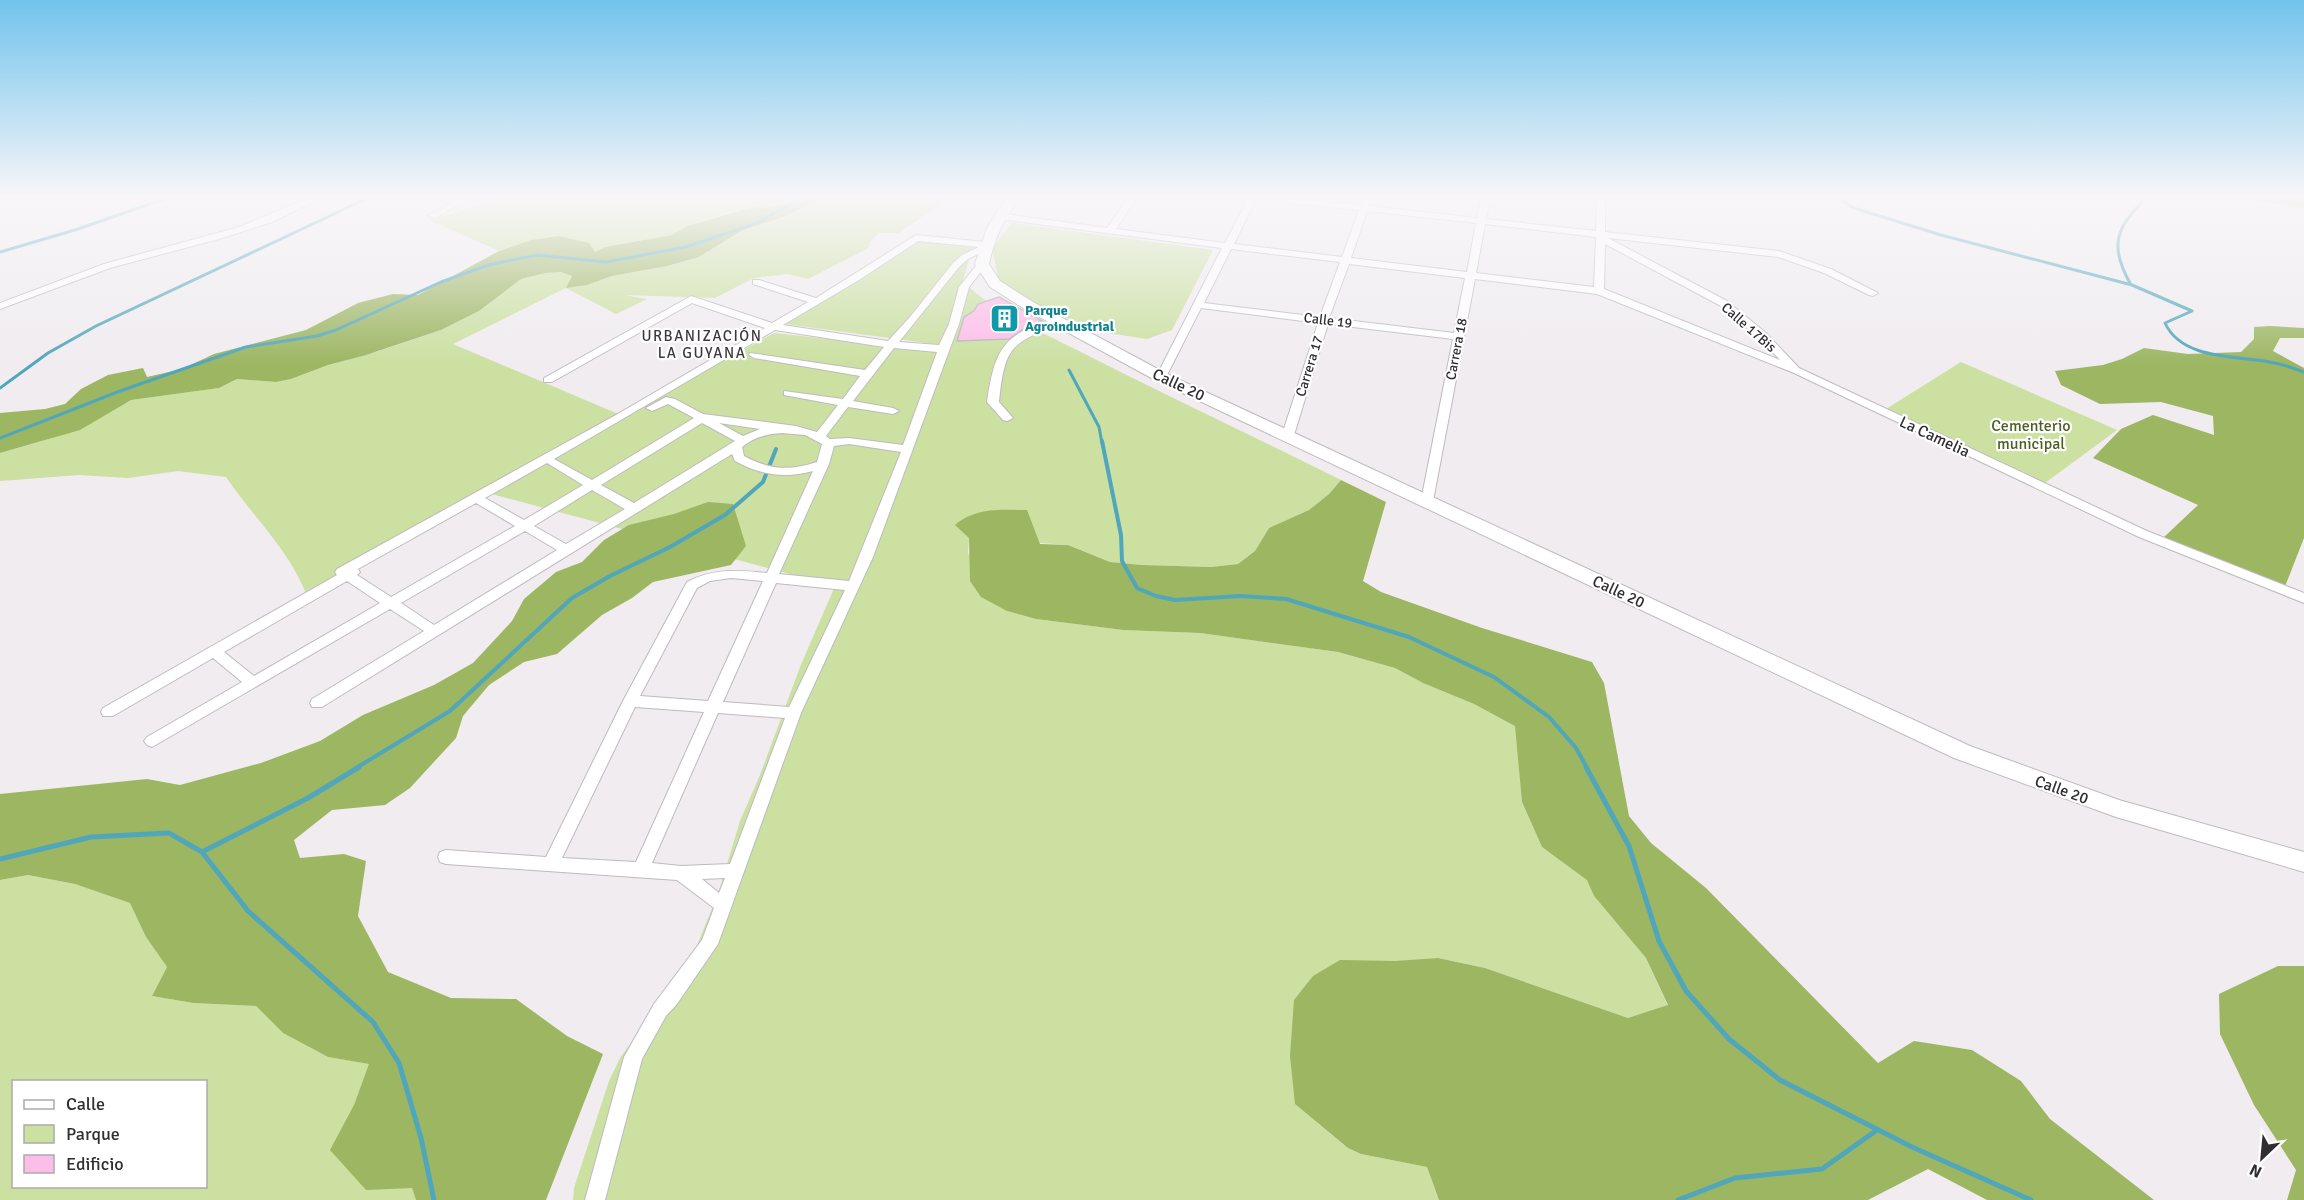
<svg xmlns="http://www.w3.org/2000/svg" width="2304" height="1200" font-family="Signika,sans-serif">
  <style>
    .green { fill: #cbe0a1; fill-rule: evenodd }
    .forest { fill: #9cb662 }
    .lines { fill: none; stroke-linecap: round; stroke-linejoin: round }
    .stream-far2 { stroke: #50a6ba; stroke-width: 3 }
    .stream-far1 { stroke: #50a6ba; stroke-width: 4 }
    .stream { stroke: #50a6ba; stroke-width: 5 }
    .building { fill: #fdbde9; stroke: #bab4b8; stroke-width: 1.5 }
    .minor-casing { stroke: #bebabe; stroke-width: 2 }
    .secondary-casing { stroke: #bebabe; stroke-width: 2 }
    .minor { fill: #fff; fill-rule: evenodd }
    .secondary { fill: #fff; fill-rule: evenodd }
    .labels { text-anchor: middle; stroke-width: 4.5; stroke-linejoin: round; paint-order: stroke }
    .far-culture-label { font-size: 14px; font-weight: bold; fill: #0d838f; stroke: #fff; text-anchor: start }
    .far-street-label { font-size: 14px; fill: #302e30; stroke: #fff }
    .far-neighbourhood-label { font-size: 15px; letter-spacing: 1.5px; fill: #3c393c; stroke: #fff }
    .street-label { font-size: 16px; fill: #302e30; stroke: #fff }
    .park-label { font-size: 16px; fill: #4d5f23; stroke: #fff }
  </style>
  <rect width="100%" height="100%" fill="#f0ecf0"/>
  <path class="green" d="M 512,197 L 808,197 L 805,202 L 764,208 L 752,207 L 729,212 L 687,226 L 672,235 L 605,247 L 595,252 L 531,240 L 499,251 L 429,220 Z
    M 822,197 L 950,197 L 899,233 L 879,233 L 870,242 L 869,248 L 808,279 L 788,274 L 754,278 L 715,298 L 624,295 L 647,299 L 616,314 L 566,288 L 453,344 L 623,416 L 774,333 L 932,350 L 934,344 L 785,324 L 858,280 L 916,240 L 973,245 L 963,281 C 986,307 1043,333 1075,349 C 1163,394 1253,436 1341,480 L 1329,494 L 1309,510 L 1269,528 L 1255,551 L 1238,564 L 1211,567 L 1142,565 L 1110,562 L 1068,545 L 969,538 L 968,553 L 1007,611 L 1036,619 L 1123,630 L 1200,633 L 1338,652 L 1395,668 L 1423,683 L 1474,704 L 1516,726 L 1522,802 L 1542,847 L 1588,880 L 1594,896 L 1646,958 L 1668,1006 L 1628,1018 L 1485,968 L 1438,958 L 1395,962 L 1295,1104 L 1348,1148 L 1361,1154 L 1427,1167 L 1439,1200 L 573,1200 L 574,1188 L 609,1081 L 620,1058 L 691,960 L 718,894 L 740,821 L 760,775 L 800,667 L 835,586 L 488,493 L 307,596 C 289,549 253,517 226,477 L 178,471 L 128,478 L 79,475 L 0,481 L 0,453 L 46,440 L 131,400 L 219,388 L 237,379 L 276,382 L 291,379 L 328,365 L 379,351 L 441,330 L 479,311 L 521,279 L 545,273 L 561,272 L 572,276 L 567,287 L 587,285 L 612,276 L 667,266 L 699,257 L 741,231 L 786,216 Z
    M 1012,223 L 1213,250 L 1172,330 L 1147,339 L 1108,333 L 1040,308 L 999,282 L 992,248 Z
    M 1961,362 L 2117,430 L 2045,483 L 1886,409 Z
    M 28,875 L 75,884 L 131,903 L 146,937 L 167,967 L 152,996 L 193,1003 L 256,1006 L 283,1033 L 328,1057 L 370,1064 L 354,1105 L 412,1188 L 416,1200 L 0,1200 L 0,880 ZM 14,1082 L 206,1082 L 206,1186 L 14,1186 Z"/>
  <path class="forest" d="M 808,197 L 822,197 L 786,216 L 741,231 L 699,257 L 667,266 L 612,276 L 587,285 L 566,288 L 572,276 L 561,272 L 545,273 L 521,279 L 479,311 L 441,330 L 366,355 L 328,365 L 291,379 L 276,382 L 237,379 L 219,388 L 131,400 L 80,430 L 0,453 L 0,413 L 45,409 L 65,404 L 81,389 L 108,375 L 143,368 L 147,377 L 182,369 L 214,354 L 306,330 L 358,303 L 393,294 L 418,295 L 499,251 L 531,240 L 559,236 L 589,243 L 595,252 L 605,247 L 672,235 L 687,226 L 752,207 L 764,208 L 805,202 Z
    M 2232,197 L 2304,197 L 2304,208 Z
    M 2270,326 L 2304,328 L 2304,338 L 2280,338 L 2273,351 L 2304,368 L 2304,538 L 2284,589 L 2162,539 L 2198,505 L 2093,458 L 2121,429 L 2153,415 L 2214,435 L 2213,416 L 2161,402 L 2100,404 L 2061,385 L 2055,371 L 2103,365 L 2122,359 L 2144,348 L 2188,354 L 2241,352 L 2254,339 L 2254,327 Z
    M 1341,480 L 1386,502 L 1363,581 L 1381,592 L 1482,628 L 1592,662 L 1604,683 L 1629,816 L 1651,843 L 1706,888 L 1878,1063 L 1914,1041 L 1972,1050 L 2021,1081 L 2050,1119 L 2154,1200 L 1987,1200 L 1928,1169 L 1868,1200 L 1439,1200 L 1427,1167 L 1361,1154 L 1348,1148 L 1295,1104 L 1290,1056 L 1294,1000 L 1313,976 L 1340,960 L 1395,961 L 1438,958 L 1485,968 L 1628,1018 L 1668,1005 L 1646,958 L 1594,896 L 1587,880 L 1542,847 L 1522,802 L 1515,726 L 1474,704 L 1423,683 L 1395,668 L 1338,652 L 1200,633 L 1123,630 L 1036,619 L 1007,611 L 981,597 L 970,581 L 969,538 L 955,525 C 976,507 1002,510 1027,510 L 1040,544 L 1068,545 L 1110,562 L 1142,565 L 1211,567 L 1238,564 L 1255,551 L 1269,528 L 1309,510 L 1329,494 Z
    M 708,502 L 733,504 L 746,546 L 731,565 L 653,582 L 632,598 L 602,615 L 557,654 L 524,662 L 489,685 L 463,716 L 456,738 L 410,788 L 385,805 L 332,810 L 294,840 L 300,858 L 344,854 L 366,861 L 358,916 L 388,972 L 451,998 L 516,999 L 567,1036 L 603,1054 L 546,1200 L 416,1200 L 412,1188 L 366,1190 L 330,1150 L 354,1105 L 369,1064 L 328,1057 L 283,1033 L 256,1006 L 193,1003 L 152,996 L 167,967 L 146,937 L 130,903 L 75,884 L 28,875 L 0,880 L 0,794 L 147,779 L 180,785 L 261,763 L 320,741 L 363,715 L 434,685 L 473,663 L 512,621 L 524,599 L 556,572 L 582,562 L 604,540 L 629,525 L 674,514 Z
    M 2278,966 L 2304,966 L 2304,1200 L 2287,1200 L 2296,1170 L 2254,1105 L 2220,1034 L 2219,994 Z"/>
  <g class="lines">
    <path class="stream-far2" d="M 1836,197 L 1854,208 L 1941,235 L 2132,285 L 2192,311 L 2165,323 C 2181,358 2231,356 2264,361 C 2278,363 2291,367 2304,372
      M 0,252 L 78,229 L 170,197
      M 2130,283 C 2108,244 2117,227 2147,197
      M 1069,370 L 1099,427 L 1102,443
      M 0,388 L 48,353 L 96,326 L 370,197
      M 0,438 L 120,391 L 246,347 L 317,336 L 336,330 L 441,282 L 488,265 L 537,255 L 606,262 L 686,247 L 757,223 L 803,197"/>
    <path class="stream-far1" d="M 1102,441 L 1121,535 L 1122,561 L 1137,588 L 1156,596 L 1175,600 L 1240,596 L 1286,599 L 1409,637 L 1494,677 L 1549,717 L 1576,748 L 1587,768
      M 356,768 L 450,711 L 572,598 L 610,576 L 670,547 L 725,515 L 763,482 L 776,449"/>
    <path class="stream" d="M 1586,767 L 1629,846 L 1659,941 L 1686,991 L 1729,1039 L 1780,1080 L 1912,1147 L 2031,1200
      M 202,852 L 308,798 L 359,767
      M 0,859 L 91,837 L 169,833 L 202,852 L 248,911 L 373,1022 L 399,1063 L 421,1138 L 434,1200
      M 1678,1200 L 1735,1178 L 1822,1169 L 1877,1130"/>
  </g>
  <path class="building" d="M 999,297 L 1042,321 L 1025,328 L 1009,339 L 957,341 L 964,317 L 974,311 L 978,304 Z"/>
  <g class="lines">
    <defs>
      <path id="minor" d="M 312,197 L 323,197 L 272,222 L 219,239 L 110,268 L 0,309 L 0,303 L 104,264 L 239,227 Z
        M 462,197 L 472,197 L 435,218 L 428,216 Z
        M 1129,197 L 1137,197 L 1116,229 L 1225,243 L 1249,197 L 1257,197 L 1234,244 L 1342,257 L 1359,210 L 1262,200 L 1258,197 L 1284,197 L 1361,205 L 1364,197 L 1372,197 L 1369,206 L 1477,218 L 1482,197 L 1490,197 L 1486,219 L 1596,231 L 1597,197 L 1605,197 L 1605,232 L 1779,251 L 1831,269 L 1878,293 L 1873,296 L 1869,295 L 1824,273 L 1778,257 L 1608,238 L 1727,301 L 1766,333 L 1799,368 L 2147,531 L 2304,593 L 2304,603 L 2139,537 L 1794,373 L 1597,294 L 1475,279 L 1433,501 L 1431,504 L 1423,504 L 1421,501 L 1453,339 L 1328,324 L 1294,435 L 1292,437 L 1284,437 L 1282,435 L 1318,323 L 1201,308 L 1166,377 L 1161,380 L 1156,377 L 1222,248 L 998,219 L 994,216 L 998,213 L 1107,228 ZM 1367,211 L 1476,223 L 1467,272 L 1351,258 ZM 1485,224 L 1596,237 L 1594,287 L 1476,273 ZM 1605,244 L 1719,305 L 1758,337 L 1780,360 L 1604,289 ZM 1231,249 L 1340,262 L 1320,317 L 1204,303 ZM 1349,264 L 1465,278 L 1454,333 L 1329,318 Z
        M 916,235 L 985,242 L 988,243 L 990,248 L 968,259 L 959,267 L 899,342 L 939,345 L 949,324 L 959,287 L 979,262 L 987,264 L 969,287 L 959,324 L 873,557 L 801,713 L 718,944 L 677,1004 L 666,1016 L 642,1059 L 605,1200 L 585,1200 L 624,1057 L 654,1004 L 702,940 L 714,908 L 677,880 L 446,864 L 440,862 L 438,857 L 440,852 L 446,850 L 546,857 L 623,701 L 687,582 C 714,568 738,570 767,573 L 813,471 C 784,479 761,475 735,461 L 732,454 L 322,707 L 312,707 L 310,703 L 312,699 L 424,631 L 390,609 L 152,747 L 147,745 L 144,741 L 147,737 L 242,682 L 213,658 L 113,716 L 103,716 L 101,712 L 103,708 L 337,575 L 335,572 L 337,569 L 616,415 L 765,328 L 692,303 L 552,382 L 544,382 L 544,378 L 691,296 L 772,323 L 808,302 L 753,284 L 753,280 L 759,280 L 816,298 ZM 918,241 L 979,247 L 962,255 L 953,263 L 910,317 L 888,341 L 783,325 L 859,280 ZM 775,330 L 884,347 L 865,370 L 750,353 L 749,355 L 754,358 L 860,376 L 843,399 L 784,391 L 784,395 L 838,405 L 817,432 L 796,426 L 703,414 L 675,399 L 666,397 L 646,408 L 652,411 L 668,404 L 694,418 L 592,480 L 554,459 ZM 894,348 L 937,352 L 903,445 L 849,438 L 830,439 L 826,436 L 848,407 L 893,414 L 899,411 L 893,408 L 853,401 ZM 702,423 L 735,441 L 634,503 L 601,485 ZM 719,423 L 760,429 L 743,436 ZM 782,433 L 805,435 L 822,444 L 817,462 C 790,471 770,470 744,456 L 742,447 C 754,437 767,434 782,433 ZM 849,444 L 901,452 L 849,581 L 779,574 L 829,464 L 834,446 ZM 547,463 L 583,485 L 524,520 L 485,498 ZM 592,490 L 625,509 L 566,544 L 534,526 ZM 476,503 L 515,526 L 391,597 L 357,575 L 360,572 L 358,569 ZM 525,531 L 557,550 L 434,625 L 401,603 ZM 731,578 L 763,581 L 708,701 L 640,696 L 697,588 L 710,581 ZM 347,581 L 380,603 L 254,676 L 224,652 ZM 776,583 L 845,590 L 789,707 L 723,702 ZM 635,707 L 704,712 L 636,862 L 562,858 ZM 718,713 L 785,718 L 730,864 L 681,866 L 652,863 ZM 725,878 L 719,893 L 702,879 Z
        M 1059,318 L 1063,319 L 1063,323 C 1011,343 1005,345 999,402 L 1013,418 L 1007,421 L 1003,420 L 987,402 C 995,347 1004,333 1059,318 Z"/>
      <path id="secondary" d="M 1007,197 L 1020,197 C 1005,218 994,238 989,264 L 1000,281 L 1033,302 L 1167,374 L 1970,746 L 2119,800 L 2304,852 L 2304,872 L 2116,817 L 1954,758 L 1155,380 L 1023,308 L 990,287 L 975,264 L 987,228 Z"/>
    </defs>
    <use href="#minor" class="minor-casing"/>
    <use href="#secondary" class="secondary-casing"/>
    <use href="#minor" class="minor"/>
    <use href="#secondary" class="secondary"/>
  </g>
  <linearGradient id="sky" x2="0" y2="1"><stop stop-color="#71c3ed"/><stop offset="0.54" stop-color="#f8f6f8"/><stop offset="1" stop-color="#f8f6f8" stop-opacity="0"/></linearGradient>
  <rect width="2304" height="365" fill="url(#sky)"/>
  <defs>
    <symbol id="building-square" viewBox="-11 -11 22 22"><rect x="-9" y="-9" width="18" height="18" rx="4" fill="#0f9aa8" stroke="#fff"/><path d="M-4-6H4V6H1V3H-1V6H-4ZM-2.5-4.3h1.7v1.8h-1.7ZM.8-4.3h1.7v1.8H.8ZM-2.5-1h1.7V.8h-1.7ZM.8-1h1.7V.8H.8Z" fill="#fff"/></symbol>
  </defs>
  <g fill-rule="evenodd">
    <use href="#building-square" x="988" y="302" width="33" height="33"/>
  </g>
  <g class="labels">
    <g class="far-culture-label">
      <text x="1025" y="315">Parque<tspan x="1025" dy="16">Agroindustrial</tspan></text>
    </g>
    <g class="far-street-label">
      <text transform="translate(1328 320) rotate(7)" y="5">Calle 19</text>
      <text transform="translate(1749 327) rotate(41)" y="5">Calle 17Bis</text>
      <text transform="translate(1456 349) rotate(-79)" y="5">Carrera 18</text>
      <text transform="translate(1309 366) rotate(-73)" y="5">Carrera 17</text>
    </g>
    <g class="far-neighbourhood-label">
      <text x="702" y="341">URBANIZACIÓN<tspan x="702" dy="17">LA GUYANA</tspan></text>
    </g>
    <g class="street-label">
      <text transform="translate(1179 384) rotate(25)" y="6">Calle 20</text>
      <text transform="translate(1935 436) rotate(25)" y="6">La Camelia</text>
      <text transform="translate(1619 591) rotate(25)" y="6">Calle 20</text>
      <text transform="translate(2062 789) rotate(20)" y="6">Calle 20</text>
    </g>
    <g class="park-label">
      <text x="2031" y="431">Cementerio<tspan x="2031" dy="18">municipal</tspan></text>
    </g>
  </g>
  <rect x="12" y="1080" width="195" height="108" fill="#ffffff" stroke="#acabac" stroke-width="1.5"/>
  <rect x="24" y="1100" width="30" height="9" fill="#ffffff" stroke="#acabac" stroke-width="1.5"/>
  <text x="66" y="1110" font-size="18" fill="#302e30">Calle</text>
  <rect x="24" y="1125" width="30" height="18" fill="#cbe0a1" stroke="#acabac" stroke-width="1.5"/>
  <text x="66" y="1140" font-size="18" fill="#302e30">Parque</text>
  <rect x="24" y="1155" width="30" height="18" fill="#fdbde9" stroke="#acabac" stroke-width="1.5"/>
  <text x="66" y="1170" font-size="18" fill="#302e30">Edificio</text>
  <g transform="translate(2262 1158) rotate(206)" stroke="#ffffff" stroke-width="4.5" paint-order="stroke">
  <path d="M0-4.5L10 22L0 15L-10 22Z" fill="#302e30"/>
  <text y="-9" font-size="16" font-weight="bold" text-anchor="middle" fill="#302e30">N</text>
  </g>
</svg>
